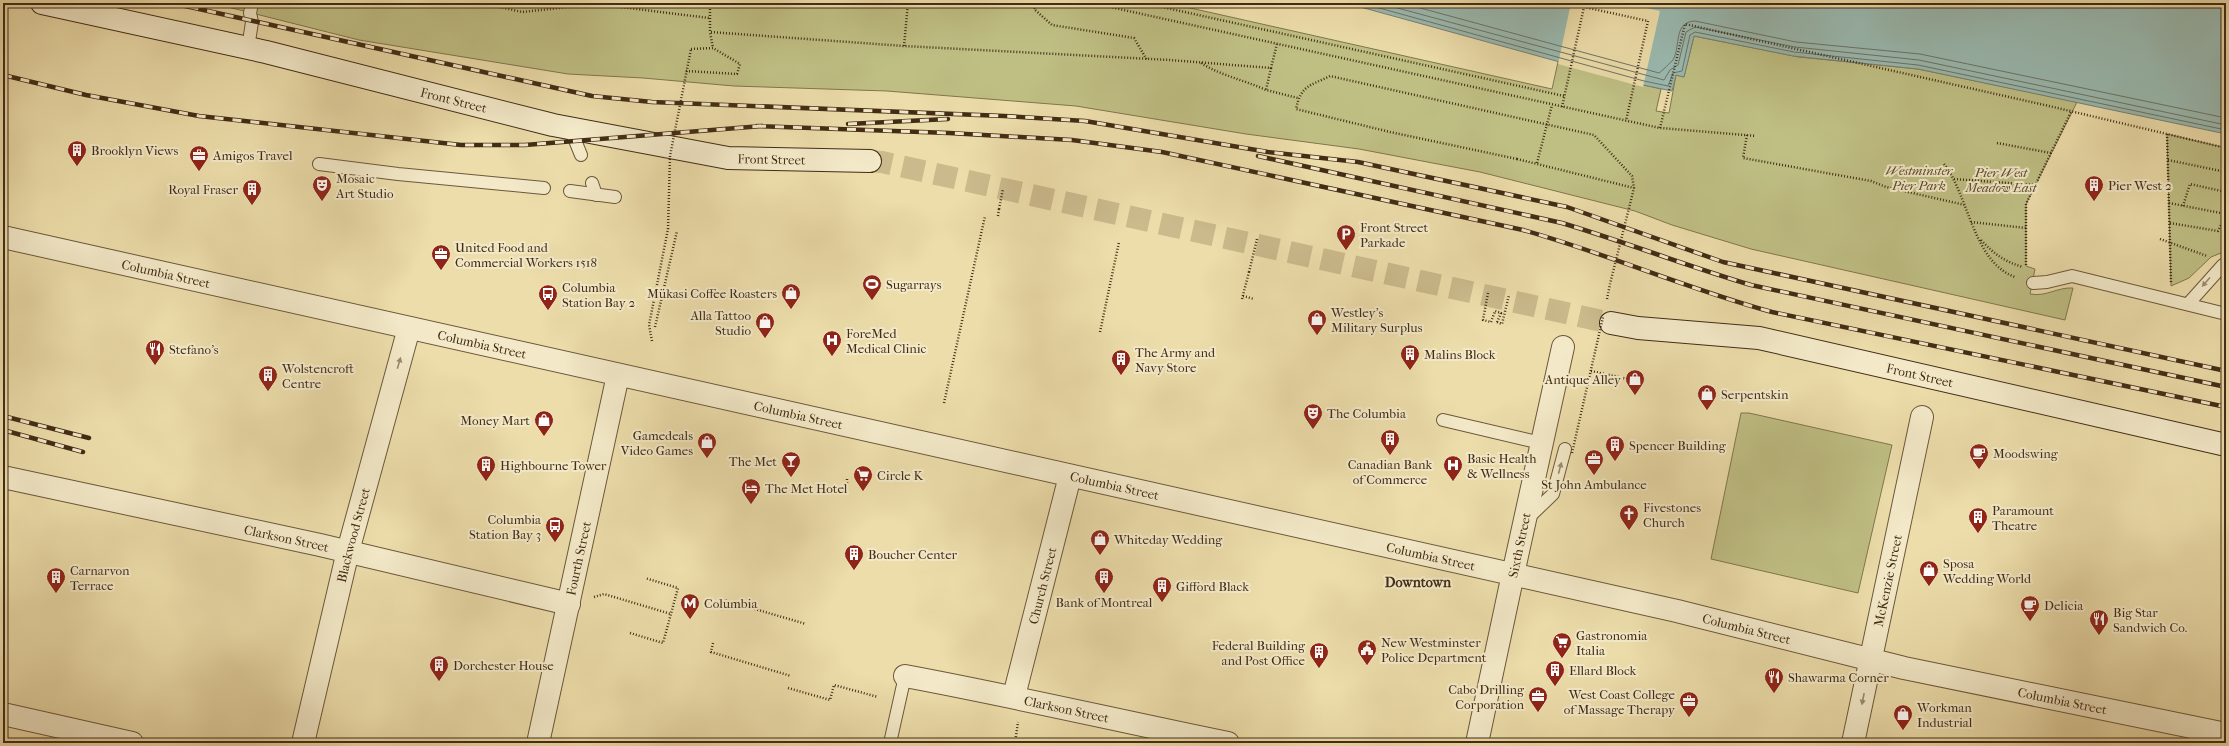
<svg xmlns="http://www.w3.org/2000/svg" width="2229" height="746" font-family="'IM FELL French Canon',serif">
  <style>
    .green { fill: #bfbf84; stroke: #80764d }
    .water { fill: #9abab1; stroke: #778173 }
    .pier { fill: #ecddaa }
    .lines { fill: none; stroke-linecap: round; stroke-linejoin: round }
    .shore { stroke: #6e7364; stroke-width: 1 }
    .secondary-tunnel { stroke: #caba8c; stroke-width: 22; stroke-dasharray: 22 11; stroke-linecap: butt }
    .service-casing { stroke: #6c583b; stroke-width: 14 }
    .minor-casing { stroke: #6c583b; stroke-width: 24 }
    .tertiary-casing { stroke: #6c583b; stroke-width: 24 }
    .secondary-casing { stroke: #422c16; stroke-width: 24 }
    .path { stroke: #422c16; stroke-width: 2.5; stroke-dasharray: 1 2; stroke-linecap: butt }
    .service { stroke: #f3e9c8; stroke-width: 12 }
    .minor { stroke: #f3e9c8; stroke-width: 22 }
    .tertiary { stroke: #f3e9c8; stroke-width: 22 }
    .secondary { stroke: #f3e9c8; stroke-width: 22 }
    .rail-casing { stroke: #422c16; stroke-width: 4.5 }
    .rail { stroke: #f3e9c8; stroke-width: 3; stroke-dasharray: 9; stroke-linecap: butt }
    .path-bridge { stroke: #422c16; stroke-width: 2.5; stroke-dasharray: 1 2; stroke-linecap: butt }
    .oneway { fill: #9a8a6f }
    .labels { text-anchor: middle; stroke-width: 4; stroke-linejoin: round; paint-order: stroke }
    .street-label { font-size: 13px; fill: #422c16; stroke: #f3e9c8 }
    .poi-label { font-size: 13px; fill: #422c16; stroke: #f3e9c8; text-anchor: start }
    .park-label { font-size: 13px; font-style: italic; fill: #5b492c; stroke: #f3e9c8 }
    .neighbourhood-label { font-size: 14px; font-weight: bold; fill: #422c16; stroke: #f3e9c8 }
  </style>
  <rect width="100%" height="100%" fill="#ecddaa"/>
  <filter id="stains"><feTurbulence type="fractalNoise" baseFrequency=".005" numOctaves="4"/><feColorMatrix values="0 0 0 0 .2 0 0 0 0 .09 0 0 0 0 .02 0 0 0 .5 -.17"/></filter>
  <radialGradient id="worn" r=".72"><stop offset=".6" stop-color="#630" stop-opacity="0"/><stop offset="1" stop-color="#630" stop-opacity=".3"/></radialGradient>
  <path class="green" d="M 212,3 L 1168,3 L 1552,89 L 1571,3 L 1644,85 L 1661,89 L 1656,111 L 1669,113 L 1676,75 L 1684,77 L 1694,36 L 1799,57 L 1918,69 L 2077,102 L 2026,204 L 2026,266 L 2035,269 L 2030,294 C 2047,297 2057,287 2073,288 L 2065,320 L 1751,249 L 1672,225 L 1635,211 L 1480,172 L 1359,149 L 1246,134 L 1076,106 L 887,91 L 734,86 L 643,78 L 568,74 L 359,40 Z
    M 2167,134 L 2226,148 L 2226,251 L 2211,257 L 2189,278 L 2171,286 Z
    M 1741,413 L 1749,413 L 1892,445 L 1858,593 L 1711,559 Z"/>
  <path class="water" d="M 1346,3 L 2226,3 L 2226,134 L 1918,69 L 1793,56 L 1694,36 L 1684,77 L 1676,75 L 1672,91 L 1643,85 Z"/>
  <path class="pier" d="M 1571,3 L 1624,3 L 1660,11 L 1643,87 L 1558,64 Z"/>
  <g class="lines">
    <path class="shore" d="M 1361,3 L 1644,81 L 1668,86 L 1673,73 L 1682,71 L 1690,35 L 1695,32 L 1794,52 L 1918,65 L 2226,130
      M 1379,3 L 1664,80 L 1670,70 L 1678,65 L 1686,32 L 1695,27 L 1795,47 L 1919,60 L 2226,125
      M 1402,3 L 1659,73 C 1661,72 1672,61 1673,60 C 1681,46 1673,22 1695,21 L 1796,42 L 1920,54 L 2226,118"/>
    <path class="secondary-tunnel" d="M 870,161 L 882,162 L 1611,323"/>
    <defs>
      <path id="service" d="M 248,48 L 252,22 L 250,13 L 252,3
        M 570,128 L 581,155
        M 319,164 L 398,174 L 544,188
        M 592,183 L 596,195
        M 570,191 L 615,197
        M 2033,283 L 2047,282 L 2072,276 L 2226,314
        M 2189,303 L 2223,265 L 2226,265
        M 1443,420 L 1541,443
        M 1528,518 L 1553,494 L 1565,449
        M 890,743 L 905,676"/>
      <g id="minor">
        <path id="s1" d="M 3,477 L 320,545 L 569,604"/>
        <path d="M 1513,574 L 1563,347"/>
        <path id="s2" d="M 905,676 C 1013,696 1120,721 1228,743"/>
        <path id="s3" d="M 1014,696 L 1070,476"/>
        <path d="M 3,714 L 132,743"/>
        <path id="s4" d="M 303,743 L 348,551 L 409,328"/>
        <path id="s5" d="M 538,743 L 618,375"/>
        <path id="s6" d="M 1853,743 L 1922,417"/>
      </g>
      <g id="tertiary">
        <path id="s7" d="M 3,237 L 1677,611 L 1904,668 L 2226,734"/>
        <path d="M 1477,743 L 1513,574"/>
      </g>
      <g id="secondary">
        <path id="s8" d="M 42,3 L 266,52 L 553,125 L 728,158 L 870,161"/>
        <path id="s9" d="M 1611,323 L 1638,328 L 1759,338 L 2226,445"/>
      </g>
    </defs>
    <use href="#service" class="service-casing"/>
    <use href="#minor" class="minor-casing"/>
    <use href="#tertiary" class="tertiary-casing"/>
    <use href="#secondary" class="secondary-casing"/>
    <path class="path" d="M 482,3 L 522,12 L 596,4 L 709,18
      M 710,3 L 710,32 L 904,46 L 1170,60 L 1271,68 L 1277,44
      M 1038,3 L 1034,9 L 1052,25 L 1134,38 L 1147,60
      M 1092,3 L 1660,128 L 1756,136
      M 1144,3 L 1564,96
      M 904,46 L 908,3
      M 691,49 L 713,48 L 710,32
      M 1201,63 C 1222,76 1244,80 1266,90
      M 1271,68 L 1266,90 L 1298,98
      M 686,71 L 737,74 L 740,64 L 713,48
      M 1562,107 L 1584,7 L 1648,21 L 1626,121
      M 1660,128 L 1685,24 L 2049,106 L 2226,148
      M 2167,134 L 2171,282
      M 1747,135 L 1743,158 L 1871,181 L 1886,187 L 1965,205
      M 1997,143 L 2051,153
      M 1517,159 L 1634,188
      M 2168,160 L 2226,172
      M 1537,163 L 1552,105
      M 1944,164 C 1969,196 1973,262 2015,277
      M 1954,179 L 2035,185
      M 2169,203 L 2226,214
      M 2183,206 L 2190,184 L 2226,192
      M 999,209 L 1003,189
      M 1971,222 L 2026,228
      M 2170,223 L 2218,231 L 2226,215
      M 2160,239 L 2207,256
      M 1981,240 C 1994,254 2005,262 2023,267
      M 2026,265 L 2026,204 L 2071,112
      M 1243,296 L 1254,299
      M 1242,299 L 1249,272
      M 1607,299 L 1610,284
      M 1491,322 L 1495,311 L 1501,313 L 1497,322
      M 655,327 L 677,231
      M 1100,332 L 1119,242
      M 652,341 L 649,325 L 668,229
      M 1591,371 L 1628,379
      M 944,403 L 985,216
      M 847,483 L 847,479
      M 594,597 L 604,594 L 671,614
      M 721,610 L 724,600 L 806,624
      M 630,633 L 663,643 L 678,588 L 645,578
      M 713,643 L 711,652 L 791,676
      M 788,688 L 830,700 L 834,685 L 878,697
      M 1015,743 L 1018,722"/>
    <use href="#service" class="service"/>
    <use href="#minor" class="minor"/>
    <use href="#tertiary" class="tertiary"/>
    <use href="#secondary" class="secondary"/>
    <defs>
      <path id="rail" d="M 172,3 L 592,96 L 652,102 L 1004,116 L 1085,121 L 1268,152 L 1358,162 L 1567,207 L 1723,262 L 2226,371
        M 3,75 L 86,95 L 199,116 L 461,145 L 525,145 L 762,126
        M 848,124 L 948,119
        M 757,126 L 949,133 L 1072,140 L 1162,152 L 1523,230 C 1608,254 1688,289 1772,312 L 2226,407
        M 1258,156 L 1562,223 C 1625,242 1687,266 1751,285 L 2226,387
        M 3,416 L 89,438
        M 3,430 L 83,452"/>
    </defs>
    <use href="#rail" class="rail-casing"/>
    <use href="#rail" class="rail"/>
    <path class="path-bridge" d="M 1517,159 L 1390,132 L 1296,109 C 1301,85 1310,86 1330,76 L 1594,135 L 1632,176 L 1634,188 L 1610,284
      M 998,216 L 999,209
      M 668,229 L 670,156 L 691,49
      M 1249,272 L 1257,239
      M 1488,293 L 1483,320 L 1491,322
      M 1497,322 L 1502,324 L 1509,295
      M 1572,453 L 1603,317"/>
  </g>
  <defs><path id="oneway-solid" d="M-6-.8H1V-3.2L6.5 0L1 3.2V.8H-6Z"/></defs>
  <g class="oneway">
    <use href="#oneway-solid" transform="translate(2206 282) rotate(131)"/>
    <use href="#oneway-solid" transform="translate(399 363) rotate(-74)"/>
    <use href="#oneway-solid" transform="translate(1560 468) rotate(-75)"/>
    <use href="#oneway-solid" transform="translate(1863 699) rotate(101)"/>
  </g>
  <defs>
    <symbol id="building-pin" viewBox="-11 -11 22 30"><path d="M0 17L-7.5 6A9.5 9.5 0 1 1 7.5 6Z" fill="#8f2418" stroke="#f3e9c8"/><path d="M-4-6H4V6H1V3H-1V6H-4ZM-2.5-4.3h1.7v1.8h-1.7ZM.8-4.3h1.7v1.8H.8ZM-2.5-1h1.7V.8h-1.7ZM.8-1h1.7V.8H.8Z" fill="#fff"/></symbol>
    <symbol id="office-pin" viewBox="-11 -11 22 30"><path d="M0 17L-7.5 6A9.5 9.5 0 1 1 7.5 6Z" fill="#8f2418" stroke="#f3e9c8"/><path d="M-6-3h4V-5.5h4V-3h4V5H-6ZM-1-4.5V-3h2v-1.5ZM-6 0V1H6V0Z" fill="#fff"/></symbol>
    <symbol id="theatre-pin" viewBox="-11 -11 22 30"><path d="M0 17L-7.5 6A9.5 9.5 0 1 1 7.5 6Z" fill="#8f2418" stroke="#f3e9c8"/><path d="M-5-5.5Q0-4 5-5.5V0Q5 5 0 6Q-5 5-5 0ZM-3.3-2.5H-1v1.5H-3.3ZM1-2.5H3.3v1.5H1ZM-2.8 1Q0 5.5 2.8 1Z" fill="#fff"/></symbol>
    <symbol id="parking-pin" viewBox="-11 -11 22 30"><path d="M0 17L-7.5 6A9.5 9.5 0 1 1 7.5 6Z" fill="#8f2418" stroke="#f3e9c8"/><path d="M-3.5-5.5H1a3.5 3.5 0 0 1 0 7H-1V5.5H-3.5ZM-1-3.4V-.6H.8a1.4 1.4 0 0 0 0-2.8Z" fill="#fff"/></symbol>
    <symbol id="stadium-pin" viewBox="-11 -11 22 30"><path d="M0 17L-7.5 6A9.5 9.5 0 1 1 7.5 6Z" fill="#8f2418" stroke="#f3e9c8"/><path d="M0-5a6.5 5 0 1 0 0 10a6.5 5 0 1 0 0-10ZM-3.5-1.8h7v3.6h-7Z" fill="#fff"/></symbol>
    <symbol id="shop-pin" viewBox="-11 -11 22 30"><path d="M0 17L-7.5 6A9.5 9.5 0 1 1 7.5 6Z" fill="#8f2418" stroke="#f3e9c8"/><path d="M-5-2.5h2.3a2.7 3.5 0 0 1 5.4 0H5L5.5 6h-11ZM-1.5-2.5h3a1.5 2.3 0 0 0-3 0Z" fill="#fff"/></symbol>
    <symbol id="bus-pin" viewBox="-11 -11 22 30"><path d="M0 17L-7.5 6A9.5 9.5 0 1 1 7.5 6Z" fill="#8f2418" stroke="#f3e9c8"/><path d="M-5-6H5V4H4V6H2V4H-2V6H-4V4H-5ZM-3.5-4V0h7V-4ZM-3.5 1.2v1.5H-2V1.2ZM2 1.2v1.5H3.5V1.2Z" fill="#fff"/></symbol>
    <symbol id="hospital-pin" viewBox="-11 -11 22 30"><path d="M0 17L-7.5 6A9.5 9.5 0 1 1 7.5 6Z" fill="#8f2418" stroke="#f3e9c8"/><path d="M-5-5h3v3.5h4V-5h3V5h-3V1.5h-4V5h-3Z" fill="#fff"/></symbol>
    <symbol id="restaurant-pin" viewBox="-11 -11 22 30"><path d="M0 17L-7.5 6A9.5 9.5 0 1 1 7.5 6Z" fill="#8f2418" stroke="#f3e9c8"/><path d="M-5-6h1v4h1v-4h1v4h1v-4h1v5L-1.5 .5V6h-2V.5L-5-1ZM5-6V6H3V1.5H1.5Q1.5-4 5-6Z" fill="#fff"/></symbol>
    <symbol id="cafe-pin" viewBox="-11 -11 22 30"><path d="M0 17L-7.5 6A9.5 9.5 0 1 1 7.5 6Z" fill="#8f2418" stroke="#f3e9c8"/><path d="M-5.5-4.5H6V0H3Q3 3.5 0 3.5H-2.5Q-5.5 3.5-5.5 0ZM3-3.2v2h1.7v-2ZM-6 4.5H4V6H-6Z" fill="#fff"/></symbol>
    <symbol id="bar-pin" viewBox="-11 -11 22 30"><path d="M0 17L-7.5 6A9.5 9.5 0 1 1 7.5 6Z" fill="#8f2418" stroke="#f3e9c8"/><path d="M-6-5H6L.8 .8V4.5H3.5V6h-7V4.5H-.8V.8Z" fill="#fff"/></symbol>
    <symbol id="supermarket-pin" viewBox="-11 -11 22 30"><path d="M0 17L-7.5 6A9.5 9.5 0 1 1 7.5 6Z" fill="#8f2418" stroke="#f3e9c8"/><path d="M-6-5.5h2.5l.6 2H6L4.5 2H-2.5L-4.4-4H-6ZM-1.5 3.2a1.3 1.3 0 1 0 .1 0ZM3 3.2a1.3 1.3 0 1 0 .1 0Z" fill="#fff"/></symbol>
    <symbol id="hotel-pin" viewBox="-11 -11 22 30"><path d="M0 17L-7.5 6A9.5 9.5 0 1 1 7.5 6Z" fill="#8f2418" stroke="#f3e9c8"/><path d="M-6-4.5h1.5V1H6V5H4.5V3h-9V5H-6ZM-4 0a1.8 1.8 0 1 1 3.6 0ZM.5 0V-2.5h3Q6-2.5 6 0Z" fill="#fff"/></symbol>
    <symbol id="church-pin" viewBox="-11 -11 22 30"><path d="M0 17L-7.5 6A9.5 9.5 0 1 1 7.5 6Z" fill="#8f2418" stroke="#f3e9c8"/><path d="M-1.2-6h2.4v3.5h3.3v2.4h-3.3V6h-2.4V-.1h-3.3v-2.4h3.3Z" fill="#fff"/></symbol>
    <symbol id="metro-pin" viewBox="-11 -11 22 30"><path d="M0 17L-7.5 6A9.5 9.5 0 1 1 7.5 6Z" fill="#8f2418" stroke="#f3e9c8"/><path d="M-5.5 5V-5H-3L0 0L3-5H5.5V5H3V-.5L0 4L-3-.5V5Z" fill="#fff"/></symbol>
    <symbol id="civic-pin" viewBox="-11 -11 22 30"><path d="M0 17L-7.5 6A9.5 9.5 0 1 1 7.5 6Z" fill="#8f2418" stroke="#f3e9c8"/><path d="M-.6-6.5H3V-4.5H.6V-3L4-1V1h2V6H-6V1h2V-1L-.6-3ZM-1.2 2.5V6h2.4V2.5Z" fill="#fff"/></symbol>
  </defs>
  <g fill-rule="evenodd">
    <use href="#building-pin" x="66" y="139" width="22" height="30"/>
    <use href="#office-pin" x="188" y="144" width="22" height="30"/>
    <use href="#theatre-pin" x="311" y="174" width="22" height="30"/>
    <use href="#building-pin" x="2083" y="174" width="22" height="30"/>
    <use href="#building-pin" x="241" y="178" width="22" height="30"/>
    <use href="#parking-pin" x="1335" y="223" width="22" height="30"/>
    <use href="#office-pin" x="430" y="243" width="22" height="30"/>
    <use href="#stadium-pin" x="861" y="273" width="22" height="30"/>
    <use href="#shop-pin" x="780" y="282" width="22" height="30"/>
    <use href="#bus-pin" x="537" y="283" width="22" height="30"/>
    <use href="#shop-pin" x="1306" y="308" width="22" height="30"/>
    <use href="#shop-pin" x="754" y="311" width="22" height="30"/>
    <use href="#hospital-pin" x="821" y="329" width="22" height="30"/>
    <use href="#restaurant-pin" x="144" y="338" width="22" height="30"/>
    <use href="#building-pin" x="1399" y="343" width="22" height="30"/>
    <use href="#building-pin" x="1110" y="348" width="22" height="30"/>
    <use href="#building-pin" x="257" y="364" width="22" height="30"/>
    <use href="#shop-pin" x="1624" y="368" width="22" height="30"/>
    <use href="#shop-pin" x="1696" y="383" width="22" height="30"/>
    <use href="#theatre-pin" x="1302" y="402" width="22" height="30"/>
    <use href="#shop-pin" x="533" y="409" width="22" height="30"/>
    <use href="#building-pin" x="1379" y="428" width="22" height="30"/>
    <use href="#shop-pin" x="696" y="431" width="22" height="30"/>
    <use href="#building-pin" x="1604" y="434" width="22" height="30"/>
    <use href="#cafe-pin" x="1968" y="442" width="22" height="30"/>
    <use href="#office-pin" x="1583" y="448" width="22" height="30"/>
    <use href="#bar-pin" x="780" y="450" width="22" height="30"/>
    <use href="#building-pin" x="475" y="454" width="22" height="30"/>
    <use href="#hospital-pin" x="1442" y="454" width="22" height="30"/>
    <use href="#supermarket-pin" x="852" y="464" width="22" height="30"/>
    <use href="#hotel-pin" x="740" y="477" width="22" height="30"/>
    <use href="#church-pin" x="1618" y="503" width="22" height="30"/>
    <use href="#building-pin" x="1967" y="506" width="22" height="30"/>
    <use href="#bus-pin" x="544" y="515" width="22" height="30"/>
    <use href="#shop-pin" x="1089" y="528" width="22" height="30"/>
    <use href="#building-pin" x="843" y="543" width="22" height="30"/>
    <use href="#shop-pin" x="1918" y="559" width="22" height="30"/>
    <use href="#building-pin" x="45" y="566" width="22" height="30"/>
    <use href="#building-pin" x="1093" y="566" width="22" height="30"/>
    <use href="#building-pin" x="1151" y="575" width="22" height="30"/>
    <use href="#metro-pin" x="679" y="592" width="22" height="30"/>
    <use href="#cafe-pin" x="2019" y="594" width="22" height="30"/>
    <use href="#restaurant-pin" x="2088" y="608" width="22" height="30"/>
    <use href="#supermarket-pin" x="1551" y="631" width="22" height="30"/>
    <use href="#civic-pin" x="1356" y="638" width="22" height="30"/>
    <use href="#building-pin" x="1308" y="641" width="22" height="30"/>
    <use href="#building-pin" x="428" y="654" width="22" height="30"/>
    <use href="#building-pin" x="1544" y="659" width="22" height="30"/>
    <use href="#restaurant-pin" x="1763" y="666" width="22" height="30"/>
    <use href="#office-pin" x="1527" y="685" width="22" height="30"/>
    <use href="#office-pin" x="1678" y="690" width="22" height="30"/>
    <use href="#shop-pin" x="1892" y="703" width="22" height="30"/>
  </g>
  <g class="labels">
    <g class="street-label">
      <text dy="5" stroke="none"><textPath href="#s8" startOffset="423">Front Street</textPath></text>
      <text dy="5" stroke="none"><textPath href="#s8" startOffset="747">Front Street</textPath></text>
      <text dy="5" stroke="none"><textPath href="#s7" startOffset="167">Columbia Street</textPath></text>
      <text dy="5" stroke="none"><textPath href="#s7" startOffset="491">Columbia Street</textPath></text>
      <text dy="5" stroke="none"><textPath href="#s9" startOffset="314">Front Street</textPath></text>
      <text dy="5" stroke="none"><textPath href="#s7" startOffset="815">Columbia Street</textPath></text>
      <text dy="5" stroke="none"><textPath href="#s7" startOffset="1139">Columbia Street</textPath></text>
      <text dy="5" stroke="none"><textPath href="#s4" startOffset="214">Blackwood Street</textPath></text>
      <text dy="5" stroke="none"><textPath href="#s1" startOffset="290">Clarkson Street</textPath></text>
      <text transform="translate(1519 545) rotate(-78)" y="5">Sixth Street</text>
      <text dy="5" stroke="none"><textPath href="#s7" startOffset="1463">Columbia Street</textPath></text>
      <text dy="5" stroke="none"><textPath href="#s5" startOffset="189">Fourth Street</textPath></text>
      <text dy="5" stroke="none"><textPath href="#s6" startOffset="166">McKenzie Street</textPath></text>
      <text dy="5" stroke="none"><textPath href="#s3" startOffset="114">Church Street</textPath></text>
      <text dy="5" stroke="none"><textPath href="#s7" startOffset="1787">Columbia Street</textPath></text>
      <text dy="5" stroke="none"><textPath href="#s7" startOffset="2111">Columbia Street</textPath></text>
      <text dy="5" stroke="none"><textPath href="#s2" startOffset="165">Clarkson Street</textPath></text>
    </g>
    <g class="poi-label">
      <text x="91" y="155">Brooklyn Views</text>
      <text x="213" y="160">Amigos Travel</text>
      <text x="336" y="183">Mosaic<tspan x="336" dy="15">Art Studio</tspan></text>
      <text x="2108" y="190">Pier West 2</text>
      <text x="238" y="194" text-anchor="end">Royal Fraser</text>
      <text x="1360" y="232">Front Street<tspan x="1360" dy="15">Parkade</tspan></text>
      <text x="455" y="252">United Food and<tspan x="455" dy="15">Commercial Workers 1518</tspan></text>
      <text x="886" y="289">Sugarrays</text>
      <text x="562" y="292">Columbia<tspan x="562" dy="15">Station Bay 2</tspan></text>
      <text x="777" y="298" text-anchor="end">Mükasi Coffee Roasters</text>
      <text x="1331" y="317">Westley's<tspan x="1331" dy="15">Military Surplus</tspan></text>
      <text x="751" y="320" text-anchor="end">Alla Tattoo<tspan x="751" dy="15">Studio</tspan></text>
      <text x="846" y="338">ForeMed<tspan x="846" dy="15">Medical Clinic</tspan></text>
      <text x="169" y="354">Stefano's</text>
      <text x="1135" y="357">The Army and<tspan x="1135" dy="15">Navy Store</tspan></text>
      <text x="1424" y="359">Malins Block</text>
      <text x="282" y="373">Wolstencroft<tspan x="282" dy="15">Centre</tspan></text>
      <text x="1621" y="384" text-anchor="end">Antique Alley</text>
      <text x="1721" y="399">Serpentskin</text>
      <text x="1327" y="418">The Columbia</text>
      <text x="530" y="425" text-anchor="end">Money Mart</text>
      <text x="693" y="440" text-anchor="end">Gamedeals<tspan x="693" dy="15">Video Games</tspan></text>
      <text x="1629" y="450">Spencer Building</text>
      <text x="1993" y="458">Moodswing</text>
      <text x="1467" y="463">Basic Health<tspan x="1467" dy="15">&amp; Wellness</tspan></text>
      <text x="777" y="466" text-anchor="end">The Met</text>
      <text x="1390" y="469" text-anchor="middle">Canadian Bank<tspan x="1390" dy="15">of Commerce</tspan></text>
      <text x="500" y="470">Highbourne Tower</text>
      <text x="877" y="480">Circle K</text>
      <text x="1594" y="489" text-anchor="middle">St John Ambulance</text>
      <text x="765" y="493">The Met Hotel</text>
      <text x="1643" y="512">Fivestones<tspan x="1643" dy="15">Church</tspan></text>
      <text x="1992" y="515">Paramount<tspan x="1992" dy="15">Theatre</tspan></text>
      <text x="541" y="524" text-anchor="end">Columbia<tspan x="541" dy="15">Station Bay 3</tspan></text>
      <text x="1114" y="544">Whiteday Wedding</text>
      <text x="868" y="559">Boucher Center</text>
      <text x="1943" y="568">Sposa<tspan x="1943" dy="15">Wedding World</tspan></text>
      <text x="70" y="575">Carnarvon<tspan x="70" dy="15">Terrace</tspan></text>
      <text x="1176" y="591">Gifford Black</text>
      <text x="1104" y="607" text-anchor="middle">Bank of Montreal</text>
      <text x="704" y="608">Columbia</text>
      <text x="2044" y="610">Delicia</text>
      <text x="2113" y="617">Big Star<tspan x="2113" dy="15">Sandwich Co.</tspan></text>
      <text x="1576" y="640">Gastronomia<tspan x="1576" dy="15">Italia</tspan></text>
      <text x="1381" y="647">New Westminster<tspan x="1381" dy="15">Police Department</tspan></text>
      <text x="1305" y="650" text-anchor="end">Federal Building<tspan x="1305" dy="15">and Post Office</tspan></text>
      <text x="453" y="670">Dorchester House</text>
      <text x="1569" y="675">Ellard Block</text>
      <text x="1788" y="682">Shawarma Corner</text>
      <text x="1524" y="694" text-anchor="end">Cabo Drilling<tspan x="1524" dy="15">Corporation</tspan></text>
      <text x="1675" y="699" text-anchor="end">West Coast College<tspan x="1675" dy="15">of Massage Therapy</tspan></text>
      <text x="1917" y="712">Workman<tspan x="1917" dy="15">Industrial</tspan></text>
    </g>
    <g class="park-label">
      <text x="1919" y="175">Westminster<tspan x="1919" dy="15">Pier Park</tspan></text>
      <text x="2001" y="177">Pier West<tspan x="2001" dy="15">Meadow East</tspan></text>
    </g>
    <g class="neighbourhood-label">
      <text x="1418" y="587">Downtown</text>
    </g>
  </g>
  <rect width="2229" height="746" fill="none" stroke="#ecddaa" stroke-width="16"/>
  <rect x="4" y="4" width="2221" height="738" fill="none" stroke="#422c16" stroke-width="2"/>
  <rect x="8" y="8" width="2213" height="730" fill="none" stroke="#422c16"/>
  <rect width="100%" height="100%" filter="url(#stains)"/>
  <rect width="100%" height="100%" fill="url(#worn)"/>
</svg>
